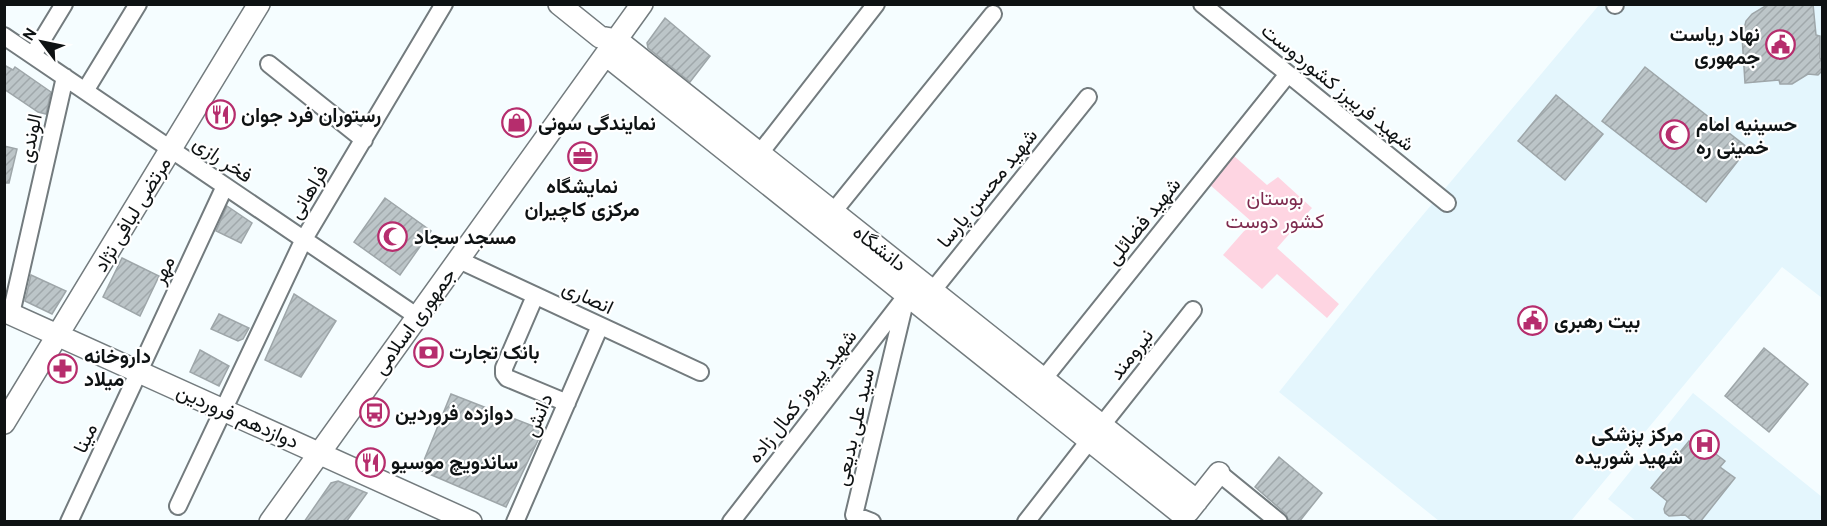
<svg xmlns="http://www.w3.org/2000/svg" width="1827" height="526" font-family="Overpass,Vazirmatn,sans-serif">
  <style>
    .built { fill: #e4f6fd }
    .green { fill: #fed5e2 }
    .building { fill: url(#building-hatch); stroke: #9ea6a9; stroke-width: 1.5 }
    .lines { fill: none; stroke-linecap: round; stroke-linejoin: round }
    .minor-casing { stroke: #737b7e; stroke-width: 20 }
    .major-casing { stroke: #737b7e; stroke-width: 24 }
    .minor { stroke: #fff; stroke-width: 16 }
    .major { stroke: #fff; stroke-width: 21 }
    .labels { text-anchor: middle; stroke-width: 4.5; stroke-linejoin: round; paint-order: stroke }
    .poi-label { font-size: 20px; font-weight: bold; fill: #0e1213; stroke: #fff; text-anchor: start }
    .street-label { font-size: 20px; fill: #0e1213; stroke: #fff }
    .park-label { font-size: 20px; fill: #7e2c4f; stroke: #fff }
  </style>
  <defs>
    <pattern id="building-hatch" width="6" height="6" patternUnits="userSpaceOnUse" patternTransform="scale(1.5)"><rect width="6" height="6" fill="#bcc5c8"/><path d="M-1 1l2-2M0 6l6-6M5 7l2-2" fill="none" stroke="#a0a8ab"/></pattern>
  </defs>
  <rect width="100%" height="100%" fill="#f5fdff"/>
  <path class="built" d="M 1599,5 L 1822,5 L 1822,298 L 1782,267 L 1571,521 L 1439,521 L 1279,392 L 1375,272 Z
    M 1693,393 L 1822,497 L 1822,521 L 1636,521 L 1608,499 Z"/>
  <path class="green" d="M 1234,156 L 1267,185 L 1278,177 L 1312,208 L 1277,248 L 1339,304 L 1327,318 L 1277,274 L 1262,289 L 1223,255 L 1252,222 L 1209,184 Z"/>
  <path class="building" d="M 1813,4 L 1816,35 L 1820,36 L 1820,58 L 1822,61 L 1822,71 L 1818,75 L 1808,74 L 1792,84 L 1780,84 L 1779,80 L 1745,83 L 1742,36 L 1746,21 L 1752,14 L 1767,5 Z
    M 665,18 L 710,56 L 690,82 L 648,48 L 647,43 Z
    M 4,65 L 13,70 L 15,67 L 51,92 L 46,114 L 38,112 L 4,89 Z
    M 1645,67 L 1748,148 L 1706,202 L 1602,121 Z
    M 1556,95 L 1603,134 L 1565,180 L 1518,141 Z
    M 4,146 L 17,149 L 9,183 L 4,183 Z
    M 385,198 L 431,231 L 400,275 L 354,242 Z
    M 227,206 L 252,223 L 241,243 L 216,231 Z
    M 122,258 L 159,276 L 140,316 L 103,297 Z
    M 31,275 L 66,291 L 52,314 L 25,301 Z
    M 294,294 L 336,321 L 301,377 L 265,360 Z
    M 219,314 L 249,328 L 243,339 L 238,341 L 211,329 Z
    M 1764,348 L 1808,384 L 1769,432 L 1725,396 Z
    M 200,350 L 229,366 L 219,386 L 190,372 Z
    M 451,394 L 543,430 L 506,507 L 420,470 Z
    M 1689,441 L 1705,453 L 1708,448 L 1725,461 L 1720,467 L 1735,478 L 1700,522 L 1694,522 L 1685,515 L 1669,516 L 1665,513 L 1664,509 L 1667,501 L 1651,488 Z
    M 1279,457 L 1322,493 L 1299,522 L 1289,522 L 1286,514 L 1255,487 Z
    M 338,481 L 367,493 L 346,522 L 304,522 L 331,483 Z"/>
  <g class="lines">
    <defs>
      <path id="minor" d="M 1202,4 L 1447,203
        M 1615,4 L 1615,5
        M 4,36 L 418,317
        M 33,55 L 64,4
        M 269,64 L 364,140
        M 85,91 L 138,4
        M 753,162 L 876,4
        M 833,212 L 993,14
        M 459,260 L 700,372
        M 535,296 L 504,368 L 504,374 L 507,378 L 567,403
        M 925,300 L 1088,97
        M 11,314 L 65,77
        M 1037,387 L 1288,74
        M 1102,425 L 1193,310
        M 1219,473 L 1279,522
        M 178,506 L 304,239 L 444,4
        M 69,522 L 225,186
        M 515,522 L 600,326
        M 731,522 L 907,295
        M 872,522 L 854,515 L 905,302
        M 1026,522 L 1089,441"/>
      <path id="major" d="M 559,4 L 600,37 L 617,40 L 1197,501
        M 606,55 L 1184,516
        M 4,311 L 471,522
        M 4,423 L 259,4
        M 1188,512 L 1219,473
        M 270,522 L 642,4"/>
    </defs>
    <use href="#minor" class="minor-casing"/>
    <use href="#major" class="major-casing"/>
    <use href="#minor" class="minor"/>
    <use href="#major" class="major"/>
  </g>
  <defs>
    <symbol id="civic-ring" viewBox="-11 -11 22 22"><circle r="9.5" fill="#fff" stroke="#b62d6d" stroke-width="1.5"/><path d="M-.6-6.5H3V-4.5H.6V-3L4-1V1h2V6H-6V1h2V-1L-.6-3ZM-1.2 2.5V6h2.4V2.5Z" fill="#b62d6d"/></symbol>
    <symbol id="restaurant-ring" viewBox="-11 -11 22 22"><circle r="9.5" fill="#fff" stroke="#b62d6d" stroke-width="1.5"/><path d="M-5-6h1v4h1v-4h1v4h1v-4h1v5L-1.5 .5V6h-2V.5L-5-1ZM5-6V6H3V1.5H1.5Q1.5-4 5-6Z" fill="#b62d6d"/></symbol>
    <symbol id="shop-ring" viewBox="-11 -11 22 22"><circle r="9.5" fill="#fff" stroke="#b62d6d" stroke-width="1.5"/><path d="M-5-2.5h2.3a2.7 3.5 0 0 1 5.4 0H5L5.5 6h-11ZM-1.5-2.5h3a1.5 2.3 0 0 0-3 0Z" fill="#b62d6d"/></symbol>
    <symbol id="mosque-ring" viewBox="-11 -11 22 22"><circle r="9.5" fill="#fff" stroke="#b62d6d" stroke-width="1.5"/><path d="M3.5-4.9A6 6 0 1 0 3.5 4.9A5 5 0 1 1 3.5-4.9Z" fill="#b62d6d"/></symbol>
    <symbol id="office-ring" viewBox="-11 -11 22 22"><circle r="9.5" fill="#fff" stroke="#b62d6d" stroke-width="1.5"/><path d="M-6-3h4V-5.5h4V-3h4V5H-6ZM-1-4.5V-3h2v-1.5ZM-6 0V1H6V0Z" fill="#b62d6d"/></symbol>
    <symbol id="bank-ring" viewBox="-11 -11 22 22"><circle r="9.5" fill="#fff" stroke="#b62d6d" stroke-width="1.5"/><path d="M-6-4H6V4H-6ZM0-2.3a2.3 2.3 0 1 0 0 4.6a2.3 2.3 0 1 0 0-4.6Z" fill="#b62d6d"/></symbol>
    <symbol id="pharmacy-ring" viewBox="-11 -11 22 22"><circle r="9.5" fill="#fff" stroke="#b62d6d" stroke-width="1.5"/><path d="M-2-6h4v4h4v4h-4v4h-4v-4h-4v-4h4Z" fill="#b62d6d"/></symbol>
    <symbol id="bus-ring" viewBox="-11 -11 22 22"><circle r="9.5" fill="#fff" stroke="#b62d6d" stroke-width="1.5"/><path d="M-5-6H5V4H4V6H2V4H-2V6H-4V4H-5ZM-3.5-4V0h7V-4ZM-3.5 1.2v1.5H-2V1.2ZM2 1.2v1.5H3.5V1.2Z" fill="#b62d6d"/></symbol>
    <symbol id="hospital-ring" viewBox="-11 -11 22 22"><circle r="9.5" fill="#fff" stroke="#b62d6d" stroke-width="1.5"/><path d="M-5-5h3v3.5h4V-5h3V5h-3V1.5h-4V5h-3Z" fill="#b62d6d"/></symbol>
  </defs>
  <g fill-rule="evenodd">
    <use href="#civic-ring" x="1764" y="28" width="33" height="33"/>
    <use href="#restaurant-ring" x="204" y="98" width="33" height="33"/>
    <use href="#shop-ring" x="500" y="106" width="33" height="33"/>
    <use href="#mosque-ring" x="1658" y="118" width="33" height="33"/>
    <use href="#office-ring" x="566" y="140" width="33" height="33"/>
    <use href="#mosque-ring" x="376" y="220" width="33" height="33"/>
    <use href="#civic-ring" x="1516" y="304" width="33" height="33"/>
    <use href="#bank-ring" x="412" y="336" width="33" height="33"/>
    <use href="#pharmacy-ring" x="46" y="352" width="33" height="33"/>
    <use href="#bus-ring" x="358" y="396" width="33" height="33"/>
    <use href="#hospital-ring" x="1688" y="428" width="33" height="33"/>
    <use href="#restaurant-ring" x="354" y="446" width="33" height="33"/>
  </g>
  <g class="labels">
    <g class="poi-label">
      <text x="1760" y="41" text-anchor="end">نهاد ریاست<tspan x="1760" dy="23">جمهوری</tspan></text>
      <text x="241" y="122">رستوران فرد جوان</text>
      <text x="538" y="130">نمایندگی سونی</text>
      <text x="1696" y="131">حسینیه امام<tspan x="1696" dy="23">خمینی ره</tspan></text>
      <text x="582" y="193" text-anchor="middle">نمایشگاه<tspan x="582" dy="23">مرکزی کاچیران</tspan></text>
      <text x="414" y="244">مسجد سجاد</text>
      <text x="1554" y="328">بیت رهبری</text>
      <text x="449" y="359">بانک تجارت</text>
      <text x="84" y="363">داروخانه<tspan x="84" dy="23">میلاد</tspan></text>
      <text x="395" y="420">دوازده فروردین</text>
      <text x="1683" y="441" text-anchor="end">مرکز پزشکی<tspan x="1683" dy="23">شهید شوریده</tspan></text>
      <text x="391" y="469">ساندویچ موسیو</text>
    </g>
    <g class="street-label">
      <text transform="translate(1338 87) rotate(39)" y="7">شهید فریبرز کشوردوست</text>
      <text transform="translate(30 138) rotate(-78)" y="7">الوندی</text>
      <text transform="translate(223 159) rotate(34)" y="7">فخر رازی</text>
      <text transform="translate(987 188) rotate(-51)" y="7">شهید محسن پارسا</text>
      <text transform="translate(308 192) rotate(-59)" y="7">فراهانی</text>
      <text transform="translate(132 214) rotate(-59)" y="7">مرتضی لبافی نژاد</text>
      <text transform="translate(1143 221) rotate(-51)" y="7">شهید فضائلی</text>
      <text transform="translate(880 248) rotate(38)" y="7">دانشگاه</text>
      <text transform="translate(163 270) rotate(-65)" y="7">مهر</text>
      <text transform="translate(588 297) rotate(25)" y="7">انصاری</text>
      <text transform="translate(414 321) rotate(-54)" y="7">جمهوری اسلامی</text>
      <text transform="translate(1131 354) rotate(-52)" y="7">نیرومند</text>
      <text transform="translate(802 396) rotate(-52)" y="7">شهید پیروز کمال زاده</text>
      <text transform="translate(538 415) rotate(-67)" y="7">دانش</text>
      <text transform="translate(238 416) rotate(24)" y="7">دوازدهم فروردین</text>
      <text transform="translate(854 427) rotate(-77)" y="7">سید علی بدیعی</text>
      <text transform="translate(85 438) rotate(-65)" y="7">مینا</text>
    </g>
    <g class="park-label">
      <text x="1275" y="205">بوستان<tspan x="1275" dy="23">کشور دوست</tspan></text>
    </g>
  </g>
  <rect width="1827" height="526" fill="none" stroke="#0e1213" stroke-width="12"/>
  <g transform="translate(42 42) rotate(302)" stroke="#ffffff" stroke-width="4.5" paint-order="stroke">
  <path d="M0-4.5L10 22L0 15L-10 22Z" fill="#0e1213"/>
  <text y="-9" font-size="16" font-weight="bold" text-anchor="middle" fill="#0e1213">N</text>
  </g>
</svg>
